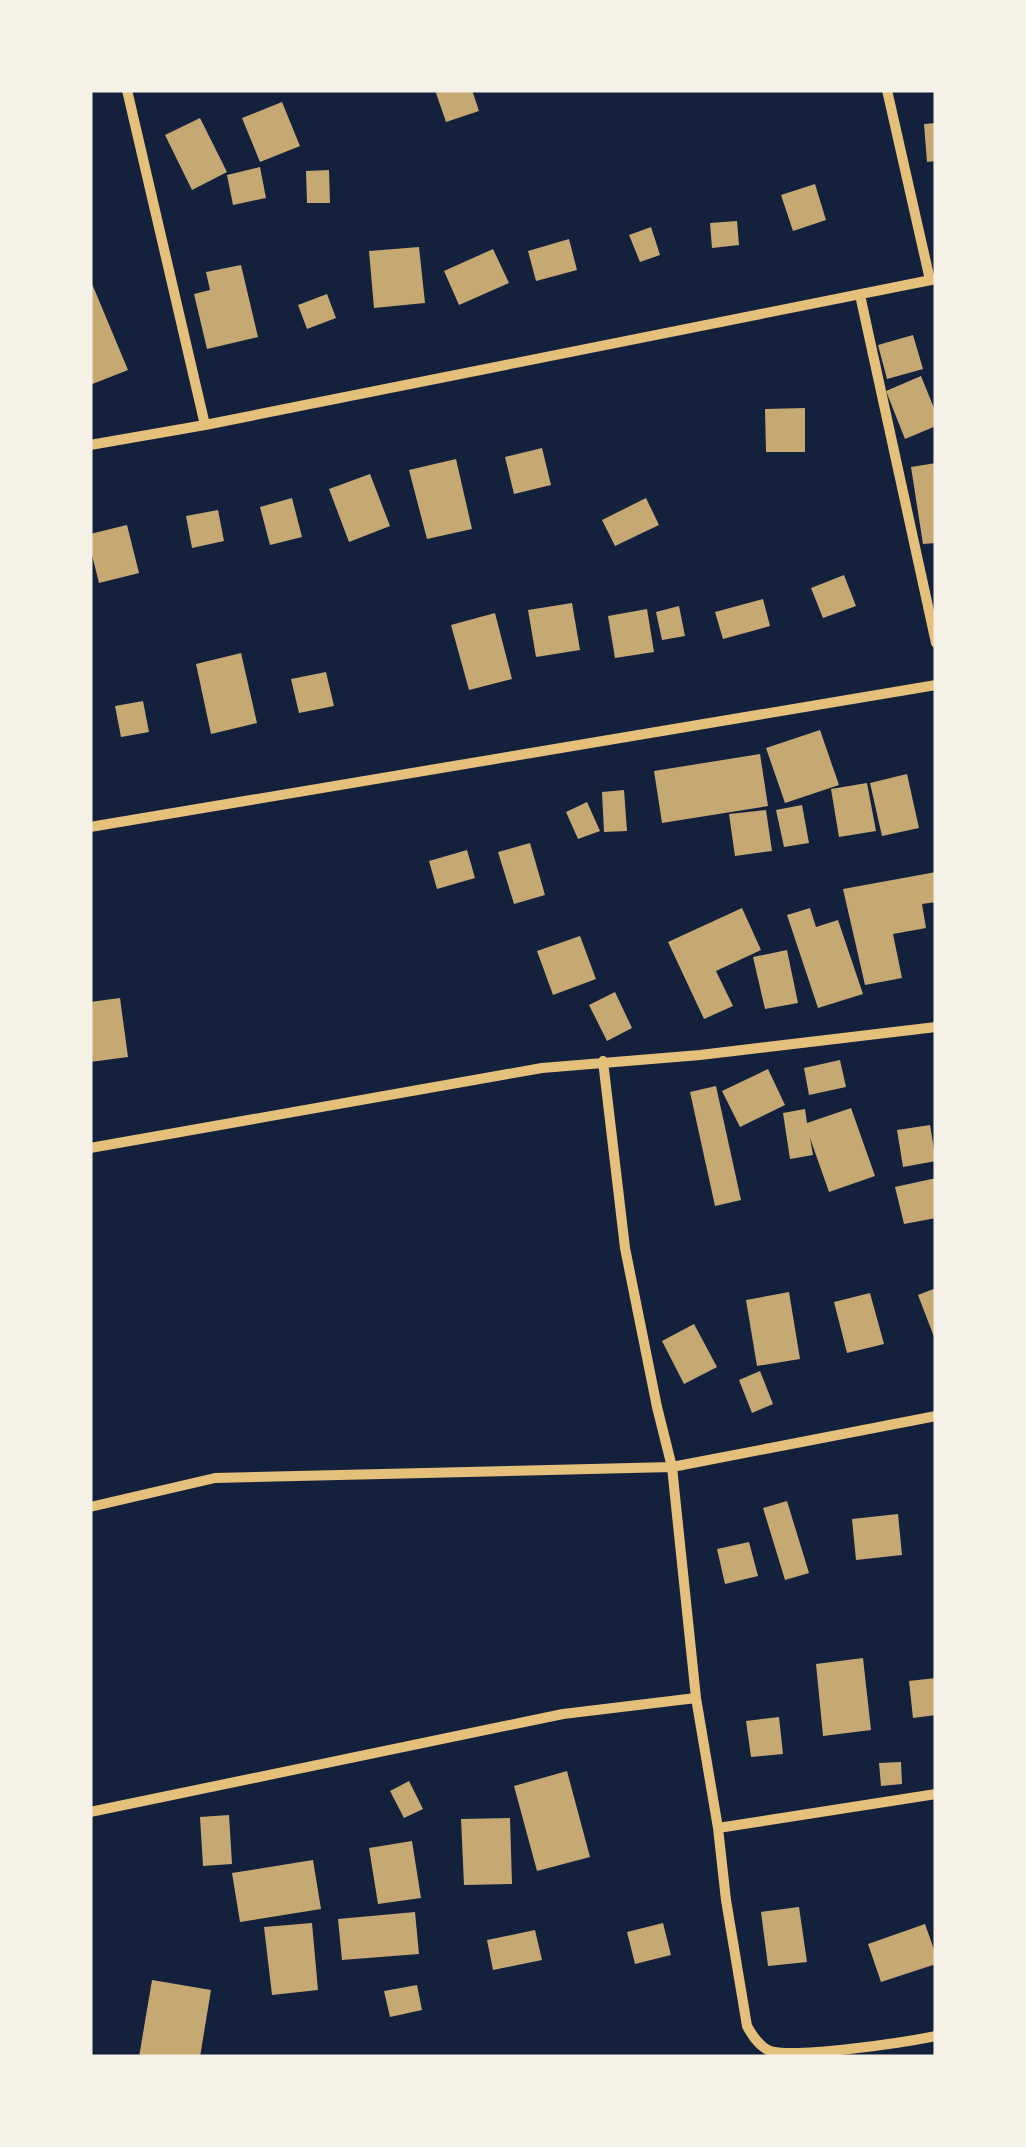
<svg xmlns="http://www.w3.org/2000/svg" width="1026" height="2147" font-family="'Open Sans',sans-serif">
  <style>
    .building { fill: #c6a872 }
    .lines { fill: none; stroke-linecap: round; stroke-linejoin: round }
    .minor { stroke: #e5c07b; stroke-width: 10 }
  </style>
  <rect width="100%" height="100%" fill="#14213d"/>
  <path class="building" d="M 435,90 L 472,90 L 479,111 L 446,122 Z
    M 282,102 L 300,146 L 260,162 L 242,118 Z
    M 200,118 L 227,172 L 192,190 L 165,135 Z
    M 936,123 L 936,161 L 927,162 L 924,124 Z
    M 260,167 L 266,198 L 233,205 L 227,175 Z
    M 329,170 L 330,203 L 307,203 L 306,171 Z
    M 815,184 L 826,220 L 793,231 L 781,195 Z
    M 737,221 L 739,245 L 712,248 L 710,223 Z
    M 651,227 L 660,255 L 640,262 L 629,235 Z
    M 569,239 L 577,270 L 536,281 L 528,251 Z
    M 419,247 L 425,303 L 374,308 L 369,251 Z
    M 493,249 L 509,283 L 459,305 L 444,271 Z
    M 241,265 L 258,337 L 207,349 L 194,294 L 210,290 L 206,272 Z
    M 90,279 L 128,370 L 90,385 Z
    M 327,294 L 336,318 L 307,329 L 298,305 Z
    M 913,335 L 923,369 L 887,379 L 878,345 Z
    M 921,376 L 936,413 L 936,426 L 905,439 L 886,391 Z
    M 805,408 L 805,452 L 766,452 L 765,409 Z
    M 542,448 L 551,485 L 514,494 L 505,457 Z
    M 456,459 L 472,529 L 427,539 L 409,470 Z
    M 936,463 L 936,543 L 923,544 L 911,467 Z
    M 370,474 L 390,526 L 349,542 L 329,489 Z
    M 292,498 L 302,537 L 270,545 L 260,507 Z
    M 646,498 L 659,525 L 615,546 L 602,520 Z
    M 218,510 L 224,541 L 192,548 L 186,516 Z
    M 127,525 L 139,573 L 99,583 L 90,547 L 90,534 Z
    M 844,575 L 856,606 L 823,618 L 811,588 Z
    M 763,599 L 770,626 L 723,639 L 715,612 Z
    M 572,603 L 580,650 L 536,657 L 528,610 Z
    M 679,606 L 685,636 L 662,640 L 656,612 Z
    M 647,609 L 654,652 L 615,658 L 608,616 Z
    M 495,613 L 512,679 L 469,690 L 451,625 Z
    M 241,653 L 257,723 L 211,734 L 196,664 Z
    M 326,672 L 334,706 L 299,713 L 291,679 Z
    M 143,701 L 149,732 L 121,737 L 115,706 Z
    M 820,730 L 839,785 L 785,803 L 766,748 Z
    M 760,754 L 768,806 L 662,823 L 654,771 Z
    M 907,774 L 919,828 L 882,836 L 870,783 Z
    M 867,783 L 876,831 L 839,837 L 831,789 Z
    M 624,790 L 627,831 L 604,832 L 602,792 Z
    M 587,802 L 600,831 L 578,839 L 566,812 Z
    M 802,805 L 809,843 L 784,847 L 776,810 Z
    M 766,810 L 772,851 L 735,856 L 729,814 Z
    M 530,843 L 545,895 L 514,904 L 498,852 Z
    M 467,850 L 475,878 L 437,889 L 429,861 Z
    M 936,872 L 936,902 L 922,904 L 926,928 L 893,934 L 902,978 L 865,985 L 843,889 Z
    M 742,908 L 761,950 L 716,971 L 733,1006 L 704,1019 L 668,942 Z
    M 810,908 L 816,927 L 838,920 L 863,994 L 818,1008 L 787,915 Z
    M 580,936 L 596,979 L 553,995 L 537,951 Z
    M 787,950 L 798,1003 L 765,1009 L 753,957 Z
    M 615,992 L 632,1028 L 607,1041 L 589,1005 Z
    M 120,998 L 128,1057 L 90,1062 L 90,1002 Z
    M 840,1060 L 846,1087 L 809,1095 L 804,1068 Z
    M 768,1069 L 785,1105 L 740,1127 L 722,1091 Z
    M 716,1086 L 741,1200 L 715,1206 L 690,1092 Z
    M 851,1108 L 875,1176 L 829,1192 L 810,1138 L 813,1155 L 790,1159 L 783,1113 L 805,1109 L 807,1123 Z
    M 930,1125 L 936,1161 L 903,1167 L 897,1130 Z
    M 936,1178 L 936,1218 L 904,1224 L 895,1187 Z
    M 936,1288 L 936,1342 L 918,1295 Z
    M 789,1292 L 800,1359 L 757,1366 L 746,1300 Z
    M 870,1293 L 884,1344 L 847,1353 L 834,1302 Z
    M 694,1324 L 717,1367 L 684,1384 L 662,1341 Z
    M 760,1371 L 773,1404 L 752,1413 L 739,1380 Z
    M 787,1501 L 809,1573 L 785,1580 L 763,1508 Z
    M 898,1514 L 902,1555 L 856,1560 L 852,1519 Z
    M 749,1542 L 758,1576 L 725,1584 L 717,1549 Z
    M 863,1658 L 871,1730 L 823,1736 L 816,1664 Z
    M 936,1678 L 936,1715 L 913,1718 L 909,1681 Z
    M 779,1717 L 783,1754 L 751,1757 L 746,1721 Z
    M 901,1762 L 902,1784 L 881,1786 L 879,1763 Z
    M 567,1771 L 590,1857 L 537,1871 L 514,1786 Z
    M 409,1781 L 423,1809 L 404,1818 L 390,1791 Z
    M 229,1815 L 232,1864 L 203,1866 L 200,1817 Z
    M 510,1818 L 512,1884 L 464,1885 L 461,1819 Z
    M 412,1841 L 421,1898 L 378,1904 L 369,1848 Z
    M 313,1860 L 321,1909 L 240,1922 L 232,1873 Z
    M 799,1907 L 807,1962 L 768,1966 L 761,1912 Z
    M 415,1912 L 419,1954 L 342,1960 L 338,1919 Z
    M 312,1923 L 318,1990 L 272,1995 L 264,1927 Z
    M 663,1923 L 671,1955 L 635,1964 L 627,1932 Z
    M 925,1924 L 936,1955 L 936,1964 L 881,1982 L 868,1944 Z
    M 535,1930 L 542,1960 L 493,1970 L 487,1940 Z
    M 152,1980 L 211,1990 L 200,2057 L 139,2057 Z
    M 417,1985 L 422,2010 L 390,2017 L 384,1991 Z"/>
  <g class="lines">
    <path class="minor" d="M 127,90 L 205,425
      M 887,90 L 930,280
      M 860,295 L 936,643
      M 90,445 L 205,425 L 936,279
      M 90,827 L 936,685
      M 603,1061 L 625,1248 L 657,1407 L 672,1467 L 696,1698 L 718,1828 L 726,1900 L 747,2026 C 752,2035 758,2045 768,2050 C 791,2060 906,2042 936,2036
      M 90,1148 L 542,1068 L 700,1055 L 936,1027
      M 90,1507 L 215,1478 L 672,1467 L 936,1416
      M 90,1812 L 563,1714 L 696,1698
      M 718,1828 L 936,1794"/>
  </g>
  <rect width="1026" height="2147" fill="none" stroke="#f6f1e7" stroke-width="185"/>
</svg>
